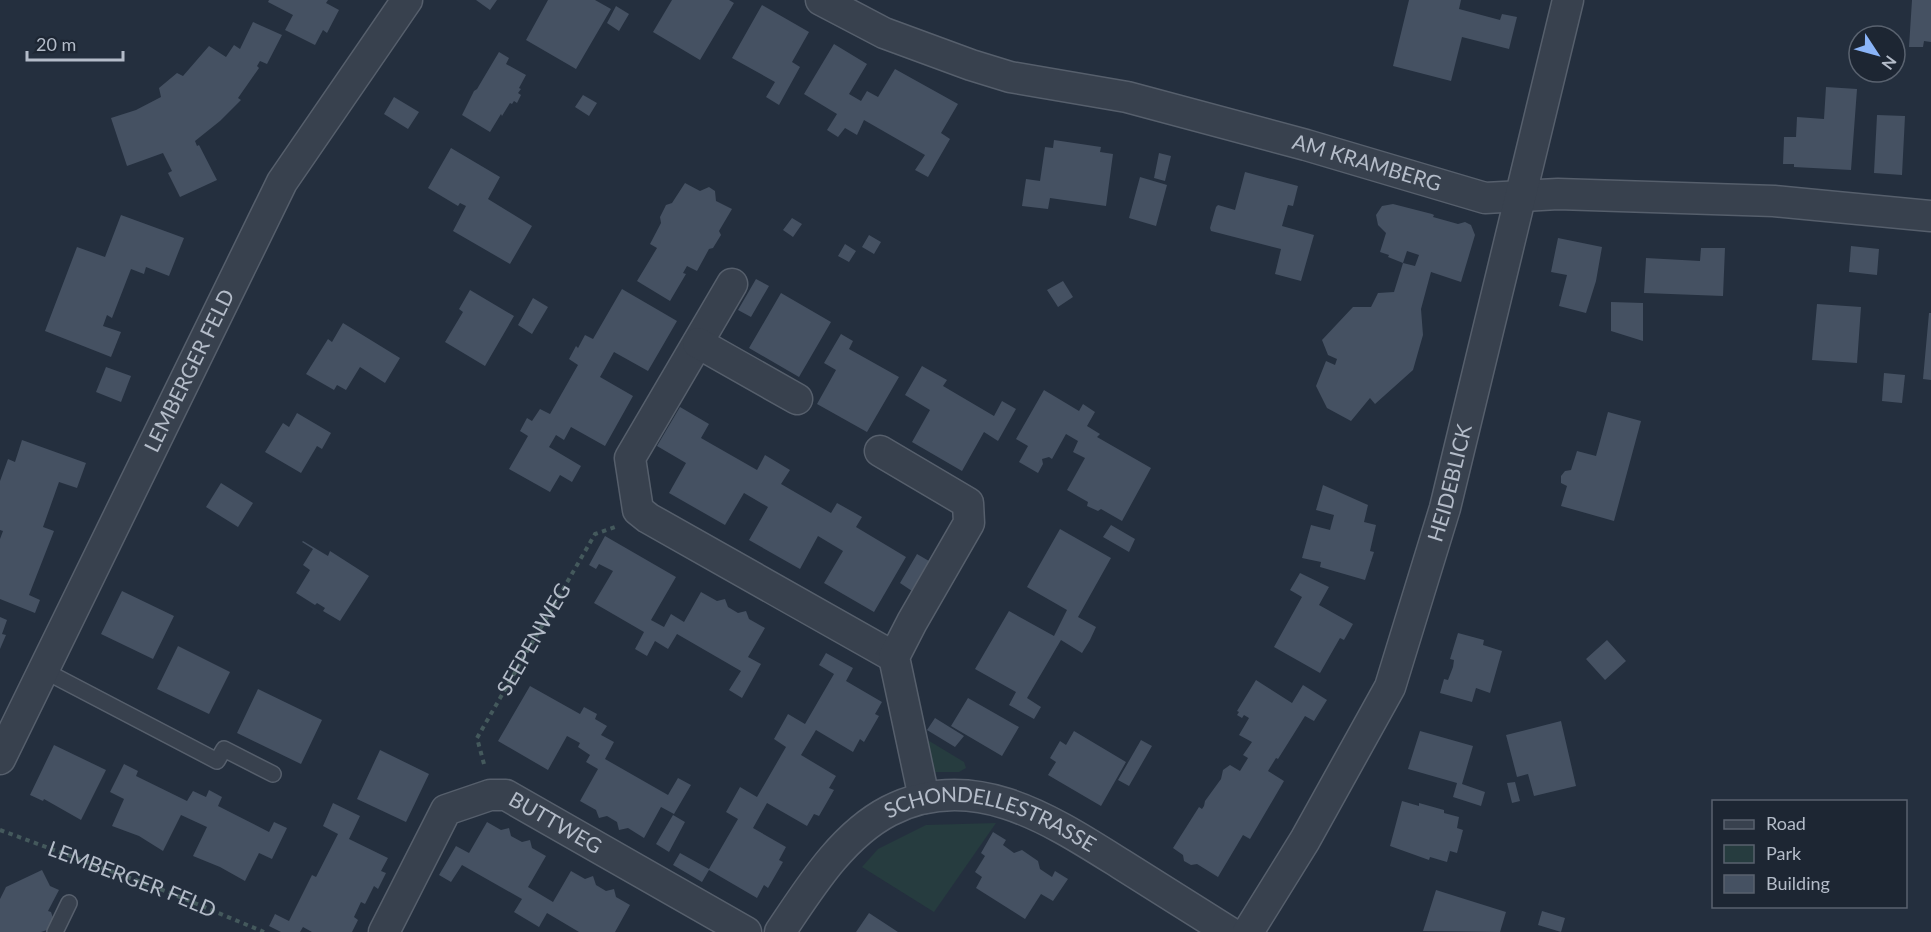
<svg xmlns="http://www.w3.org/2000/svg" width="1931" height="932" font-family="Lato,sans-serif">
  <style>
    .green { fill: #263c3f }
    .building { fill: #455162 }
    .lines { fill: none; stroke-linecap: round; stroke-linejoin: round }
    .lane-casing { stroke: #565f6c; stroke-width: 18 }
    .street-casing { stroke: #565f6c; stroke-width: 33 }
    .path { stroke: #44595c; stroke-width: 4; stroke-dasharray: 4.5 4.5; stroke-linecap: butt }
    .lane { stroke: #38414e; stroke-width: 15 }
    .street { stroke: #38414e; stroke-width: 30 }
    .labels { text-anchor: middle; stroke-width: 6; stroke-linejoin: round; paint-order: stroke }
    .street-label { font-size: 21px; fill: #b4bcc9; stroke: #1d2633 }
  </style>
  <rect width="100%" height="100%" fill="#242f3e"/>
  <path class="green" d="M 926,739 L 964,762 L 966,768 L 959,772 L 931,772 Z
    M 996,823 L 934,912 L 862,867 L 878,849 L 926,825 Z"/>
  <path class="building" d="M 269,0 L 328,0 L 326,3 L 339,10 L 327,33 L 323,30 L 315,45 L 285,30 L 293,15 L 268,2 Z
    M 476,0 L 497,0 L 490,10 Z
    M 548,0 L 595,0 L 611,9 L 576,69 L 526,40 Z
    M 672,0 L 729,0 L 734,3 L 700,60 L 653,32 Z
    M 1409,0 L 1461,0 L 1459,9 L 1500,20 L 1502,14 L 1517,17 L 1509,49 L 1462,37 L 1451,81 L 1393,66 Z
    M 1912,0 L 1931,0 L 1931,42 L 1924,41 L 1923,47 L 1909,47 Z
    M 762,5 L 809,32 L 792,62 L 800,67 L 779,105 L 766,97 L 775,82 L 732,58 Z
    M 616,6 L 629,14 L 619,31 L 607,23 Z
    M 253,22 L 282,35 L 267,64 L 260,61 L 257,66 L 259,68 L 238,98 L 241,100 L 220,121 L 195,141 L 197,146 L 199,145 L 217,180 L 180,197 L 168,173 L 172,171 L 163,153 L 127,166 L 111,118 L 136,110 L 161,97 L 159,88 L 177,73 L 183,76 L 209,46 L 226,57 L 234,45 L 240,49 Z
    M 834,44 L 867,64 L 849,94 L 861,101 L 867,91 L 878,97 L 895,69 L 958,104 L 941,133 L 950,139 L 928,177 L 915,170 L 925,155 L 864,120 L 857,135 L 845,128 L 838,137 L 827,130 L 837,114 L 804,94 Z
    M 499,52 L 509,58 L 506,64 L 526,75 L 519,88 L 521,89 L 518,93 L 521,95 L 517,103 L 514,101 L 512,104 L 510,103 L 502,116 L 501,114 L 490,132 L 462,115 L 474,91 L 477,89 Z
    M 1826,87 L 1857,89 L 1851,170 L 1794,167 L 1794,164 L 1783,164 L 1784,137 L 1796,137 L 1797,117 L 1824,119 Z
    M 583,95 L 597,103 L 589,116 L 575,107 Z
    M 394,97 L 419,112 L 408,129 L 384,114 Z
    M 1877,115 L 1905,116 L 1902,175 L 1874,173 Z
    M 1054,140 L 1101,147 L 1100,152 L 1113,154 L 1106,206 L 1050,198 L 1048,209 L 1022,206 L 1026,179 L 1040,181 L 1045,147 L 1053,148 Z
    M 451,148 L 500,177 L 488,199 L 532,226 L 510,264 L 453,231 L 466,206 L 460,203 L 458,206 L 428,188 Z
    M 1159,153 L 1171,156 L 1165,181 L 1154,178 Z
    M 1245,172 L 1298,186 L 1293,206 L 1288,205 L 1282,226 L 1314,235 L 1301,281 L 1275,274 L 1281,249 L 1211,231 L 1210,228 L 1216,207 L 1218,205 L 1235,210 Z
    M 1140,177 L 1167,185 L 1156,226 L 1129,218 Z
    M 685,183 L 700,191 L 709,187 L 715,191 L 716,201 L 732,209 L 719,231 L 721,235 L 713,248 L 709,249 L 697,271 L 687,266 L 683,273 L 686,274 L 670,301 L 637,281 L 657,248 L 650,244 L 661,223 L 660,217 L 666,205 L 672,203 Z
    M 1393,204 L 1432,214 L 1434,215 L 1433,217 L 1458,224 L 1465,222 L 1471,225 L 1475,235 L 1461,282 L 1431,272 L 1421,309 L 1423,335 L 1413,370 L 1375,404 L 1370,398 L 1351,421 L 1327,408 L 1316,386 L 1326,361 L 1335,365 L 1337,359 L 1328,355 L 1322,340 L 1353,307 L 1371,307 L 1378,293 L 1394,292 L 1403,263 L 1415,266 L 1419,255 L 1407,251 L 1403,263 L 1388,257 L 1389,255 L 1380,252 L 1386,233 L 1378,225 L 1376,215 L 1382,206 Z
    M 121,215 L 184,238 L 169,276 L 146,267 L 144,274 L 131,269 L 112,318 L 107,315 L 103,326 L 121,332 L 111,357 L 45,331 L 77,247 L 105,257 Z
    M 792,218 L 802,224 L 793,237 L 783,230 Z
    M 869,235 L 881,242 L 874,254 L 862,247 Z
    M 1558,238 L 1602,247 L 1596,281 L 1586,313 L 1559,306 L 1567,275 L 1551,272 Z
    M 845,244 L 856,251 L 849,262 L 838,256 Z
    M 1851,246 L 1879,249 L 1877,275 L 1849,272 Z
    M 1701,248 L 1725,248 L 1723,296 L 1644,293 L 1646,258 L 1700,261 Z
    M 756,279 L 769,286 L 751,317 L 738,310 Z
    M 1063,281 L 1073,297 L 1058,307 L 1047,290 Z
    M 622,289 L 677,321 L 648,371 L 614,352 L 600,377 L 633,396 L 605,446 L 571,427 L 564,440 L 556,435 L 549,447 L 581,466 L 572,482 L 560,475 L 550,492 L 509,469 L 528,436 L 520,431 L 527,418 L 532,421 L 540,409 L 550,414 L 578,365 L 569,359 L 576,346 L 578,348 L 585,335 L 593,339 Z
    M 470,290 L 514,316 L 485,366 L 445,342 L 463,312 L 459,309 Z
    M 781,293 L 831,322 L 799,377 L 749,348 Z
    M 533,298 L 548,307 L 532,334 L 518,325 Z
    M 1611,302 L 1643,303 L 1643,341 L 1611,331 Z
    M 1817,304 L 1861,307 L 1857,363 L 1812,360 Z
    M 1929,313 L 1931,313 L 1931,380 L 1923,379 Z
    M 343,323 L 400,358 L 385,383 L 360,367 L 346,390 L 337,385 L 334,390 L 306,374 L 328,339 L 332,342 Z
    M 841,334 L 853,341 L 849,349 L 899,377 L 867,432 L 817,404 L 836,370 L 824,363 Z
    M 922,366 L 947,380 L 943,386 L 994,416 L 1002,401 L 1016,409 L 998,441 L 984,432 L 962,471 L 912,442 L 930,410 L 905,395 Z
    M 106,367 L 131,376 L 121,402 L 96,392 Z
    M 1884,373 L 1905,375 L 1902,403 L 1882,401 Z
    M 1044,390 L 1079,411 L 1083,404 L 1095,412 L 1087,426 L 1100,434 L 1097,437 L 1151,468 L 1122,521 L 1101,509 L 1098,511 L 1087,506 L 1088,502 L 1067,490 L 1085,458 L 1073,452 L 1078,441 L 1066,434 L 1052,459 L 1049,457 L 1042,459 L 1043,464 L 1038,473 L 1019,462 L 1028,446 L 1016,439 Z
    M 680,407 L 709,424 L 701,438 L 757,470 L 765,455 L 790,470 L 781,484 L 831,513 L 837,503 L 862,517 L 856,527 L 906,557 L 874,612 L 824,583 L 843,551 L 818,536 L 800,569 L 749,540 L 768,507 L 744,493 L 725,525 L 669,493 L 686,463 L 657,446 Z
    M 1608,412 L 1641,421 L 1614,521 L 1561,506 L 1567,486 L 1561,483 L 1561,476 L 1565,471 L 1571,470 L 1577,451 L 1596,456 Z
    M 297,413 L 331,433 L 322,449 L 317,446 L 301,473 L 265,452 L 283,423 L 289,427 Z
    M 22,440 L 86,463 L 77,488 L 59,482 L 43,527 L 54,531 L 29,595 L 40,600 L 35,613 L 0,599 L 0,539 L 3,531 L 0,530 L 0,481 L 8,459 L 15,462 Z
    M 221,483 L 253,503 L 238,527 L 206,507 Z
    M 1323,485 L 1368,505 L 1364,522 L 1376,525 L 1370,551 L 1374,552 L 1365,580 L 1320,567 L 1321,562 L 1302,558 L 1311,525 L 1330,530 L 1334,515 L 1316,510 Z
    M 1111,525 L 1135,539 L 1129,552 L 1103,537 Z
    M 1060,529 L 1111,558 L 1078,617 L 1096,627 L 1090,640 L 1082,653 L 1061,640 L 1027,698 L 1041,707 L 1034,719 L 1009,705 L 1016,692 L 975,669 L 1009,611 L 1054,636 L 1067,610 L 1027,587 Z
    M 605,536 L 676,577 L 651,620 L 664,627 L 671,614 L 684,622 L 701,592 L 717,601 L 725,599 L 728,607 L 738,613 L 746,611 L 749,619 L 765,628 L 748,657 L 761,664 L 742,698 L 729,690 L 741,671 L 677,634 L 668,649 L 655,641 L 647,656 L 635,649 L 644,632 L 594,603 L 613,571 L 599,564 L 596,569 L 589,565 Z
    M 303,541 L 328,556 L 330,551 L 369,576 L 340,621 L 323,611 L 325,608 L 317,603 L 315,605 L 296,593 L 310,570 L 303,565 L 313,549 L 302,542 Z
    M 917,554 L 929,561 L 912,591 L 900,583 Z
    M 1300,573 L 1329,587 L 1319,605 L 1353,624 L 1344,640 L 1340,638 L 1320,673 L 1274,647 L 1302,597 L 1290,590 Z
    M 122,591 L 174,616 L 153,659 L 101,634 Z
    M 0,617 L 7,620 L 2,634 L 6,635 L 0,649 Z
    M 1458,633 L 1484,640 L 1483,645 L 1502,651 L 1490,693 L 1476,688 L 1472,702 L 1440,693 L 1444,679 L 1448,680 L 1453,667 L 1454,660 L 1450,659 Z
    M 1607,640 L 1626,661 L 1605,680 L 1586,659 Z
    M 178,646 L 230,672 L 209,714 L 157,689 Z
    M 826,653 L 853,668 L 846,681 L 882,702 L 875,714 L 879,716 L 864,742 L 860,739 L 853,752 L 816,730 L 801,755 L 836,776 L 829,788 L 834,790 L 819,816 L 814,814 L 807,826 L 767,803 L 753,828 L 786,847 L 779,860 L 783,862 L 768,888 L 764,885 L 757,898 L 709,870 L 702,882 L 673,865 L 680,853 L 709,869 L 738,819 L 726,812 L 740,787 L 757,797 L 786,747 L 774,739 L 788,714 L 805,724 L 834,674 L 819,665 Z
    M 1256,680 L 1292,703 L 1303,685 L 1327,700 L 1314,721 L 1305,716 L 1278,759 L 1276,758 L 1268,771 L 1284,781 L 1250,839 L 1243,835 L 1218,877 L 1197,864 L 1191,865 L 1184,861 L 1183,855 L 1173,848 L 1199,807 L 1202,809 L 1204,806 L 1205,801 L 1221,779 L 1223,770 L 1230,765 L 1240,771 L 1248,758 L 1243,755 L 1252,742 L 1239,735 L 1249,718 L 1244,715 L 1242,718 L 1237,715 L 1239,712 L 1237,711 Z
    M 530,686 L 580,714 L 584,707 L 597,714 L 595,719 L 607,726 L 601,735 L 614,742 L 605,759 L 668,795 L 678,778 L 691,785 L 674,814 L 661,807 L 644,838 L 628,828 L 619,830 L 617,822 L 607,816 L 599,818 L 596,810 L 580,801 L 598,769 L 586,762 L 590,755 L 578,747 L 580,743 L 567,736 L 548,770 L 498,741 Z
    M 258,689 L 322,720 L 301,764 L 237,733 Z
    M 968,698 L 1019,727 L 1002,756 L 951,726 Z
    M 935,718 L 964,736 L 955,747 L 927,730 Z
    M 1561,721 L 1576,786 L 1534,796 L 1528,774 L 1517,777 L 1506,735 Z
    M 1074,731 L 1126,762 L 1101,806 L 1048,775 L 1056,762 L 1050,758 L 1060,741 L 1066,745 Z
    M 1420,731 L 1473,746 L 1462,784 L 1485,792 L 1481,806 L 1453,797 L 1457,783 L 1408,769 Z
    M 1141,740 L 1152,746 L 1129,786 L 1118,780 Z
    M 54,745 L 106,770 L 81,820 L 44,799 L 43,801 L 30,795 Z
    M 380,750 L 429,774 L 406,822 L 357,799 Z
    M 124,764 L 138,771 L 136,776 L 187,801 L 193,791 L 206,797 L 209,790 L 222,797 L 218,806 L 269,832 L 274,822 L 287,828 L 272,859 L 259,853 L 245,881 L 220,867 L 193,856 L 207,827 L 181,815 L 163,851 L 139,836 L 112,826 L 124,799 L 110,792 Z
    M 1515,782 L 1520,801 L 1512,803 L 1507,783 Z
    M 1402,801 L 1419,806 L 1419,803 L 1444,810 L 1444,813 L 1459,817 L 1457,828 L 1463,830 L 1457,853 L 1450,851 L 1447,862 L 1430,857 L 1429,860 L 1390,846 Z
    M 333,803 L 360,816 L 349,839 L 388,858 L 381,871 L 386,873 L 378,889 L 374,886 L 365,904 L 361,902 L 354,917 L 358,920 L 352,932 L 312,932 L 303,927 L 300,932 L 281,932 L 269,926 L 275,914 L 289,921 L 312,875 L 316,877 L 338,834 L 323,826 Z
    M 673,815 L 685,822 L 669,852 L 656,844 Z
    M 487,822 L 501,830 L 509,828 L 511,836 L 522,842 L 530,840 L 532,848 L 546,856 L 528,887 L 553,902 L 571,871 L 585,879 L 593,876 L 596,885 L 606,891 L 614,889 L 616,897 L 630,905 L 615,932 L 579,932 L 547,913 L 539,927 L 514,912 L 522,899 L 462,865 L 451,882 L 439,875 L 456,846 L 469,853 Z
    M 993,832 L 1006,840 L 1003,845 L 1014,853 L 1022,850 L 1038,861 L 1040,869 L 1052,877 L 1055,871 L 1068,879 L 1053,901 L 1041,894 L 1025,919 L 976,888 L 982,877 L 975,872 L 985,856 L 981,853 Z
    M 42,870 L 50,886 L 59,890 L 48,911 L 51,912 L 53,918 L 47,930 L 41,932 L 0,932 L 0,899 L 6,887 Z
    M 1436,890 L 1506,912 L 1500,932 L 1423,931 Z
    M 1542,911 L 1565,918 L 1561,932 L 1538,925 Z
    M 869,913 L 898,932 L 856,932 Z"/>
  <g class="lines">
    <defs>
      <path id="lane" d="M 45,671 L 217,761 L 224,749 L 273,774
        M 55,932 L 69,903"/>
      <g id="street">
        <path id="s3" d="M 821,0 L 884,33 L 971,65 L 1010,77 L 1127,97 L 1306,145 L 1485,198 L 1558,194 L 1774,201 L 1931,216"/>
        <path d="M 732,284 L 630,458 L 638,510 L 648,518 L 894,657"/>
        <path d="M 698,343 L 797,399"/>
        <path d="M 880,451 L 968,503 L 969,523 L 912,622 L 894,657 L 924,798"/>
        <path id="s4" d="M 0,759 L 282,182 L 407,0"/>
        <path id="s5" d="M 384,932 L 446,810 L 490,795 L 506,795 L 746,932"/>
        <path id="s6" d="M 780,932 C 809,889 841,836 889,811 C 973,768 1051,820 1121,864 C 1157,887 1193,909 1229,932"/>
        <path id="s7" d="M 1248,932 L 1305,840 L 1390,687 L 1445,508 L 1568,0"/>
      </g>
    </defs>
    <use href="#lane" class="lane-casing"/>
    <use href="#street" class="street-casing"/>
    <g class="path">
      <path id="s1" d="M 484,764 L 477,738 L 595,534 L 615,527"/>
      <path id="s2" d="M 0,830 L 168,892 L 264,932"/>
    </g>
    <use href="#lane" class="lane"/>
    <use href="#street" class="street"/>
  </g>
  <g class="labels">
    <g class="street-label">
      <text dy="7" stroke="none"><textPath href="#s3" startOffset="572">AM KRAMBERG</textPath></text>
      <text dy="7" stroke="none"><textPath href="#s4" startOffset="432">LEMBERGER FELD</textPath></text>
      <text dy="7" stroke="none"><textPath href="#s7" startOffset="496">HEIDEBLICK</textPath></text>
      <text dy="7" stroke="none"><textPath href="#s1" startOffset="141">SEEPENWEG</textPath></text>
      <text dy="7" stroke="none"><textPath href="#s5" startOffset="256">BUTTWEG</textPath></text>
      <text dy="7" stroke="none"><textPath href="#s6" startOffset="272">SCHONDELLESTRASSE</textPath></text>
      <text dy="7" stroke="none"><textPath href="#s2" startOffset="141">LEMBERGER FELD</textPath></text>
    </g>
  </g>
  <rect x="1712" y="800" width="195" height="108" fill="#1d2633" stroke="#59626f" stroke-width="1.5"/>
  <rect x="1724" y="820" width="30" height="9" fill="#38414e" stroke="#59626f" stroke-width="1.5"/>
  <text x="1766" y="830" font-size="18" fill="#b4bcc9">Road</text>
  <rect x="1724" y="845" width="30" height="18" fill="#263c3f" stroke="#59626f" stroke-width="1.5"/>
  <text x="1766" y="860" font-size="18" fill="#b4bcc9">Park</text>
  <rect x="1724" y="875" width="30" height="18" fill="#455162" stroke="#59626f" stroke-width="1.5"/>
  <text x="1766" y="890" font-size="18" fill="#b4bcc9">Building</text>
  <g transform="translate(1877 54) rotate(126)"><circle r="28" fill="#1d2633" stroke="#59626f" stroke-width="1.5"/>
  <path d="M0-4.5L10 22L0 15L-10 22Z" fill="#8ab4f8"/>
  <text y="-9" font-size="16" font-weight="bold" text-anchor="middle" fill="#b4bcc9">N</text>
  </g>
  <path d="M27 51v9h96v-9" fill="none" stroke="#b4bcc9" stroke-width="3"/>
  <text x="36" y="51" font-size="18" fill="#b4bcc9" stroke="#1d2633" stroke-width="4.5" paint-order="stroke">20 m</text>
</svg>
